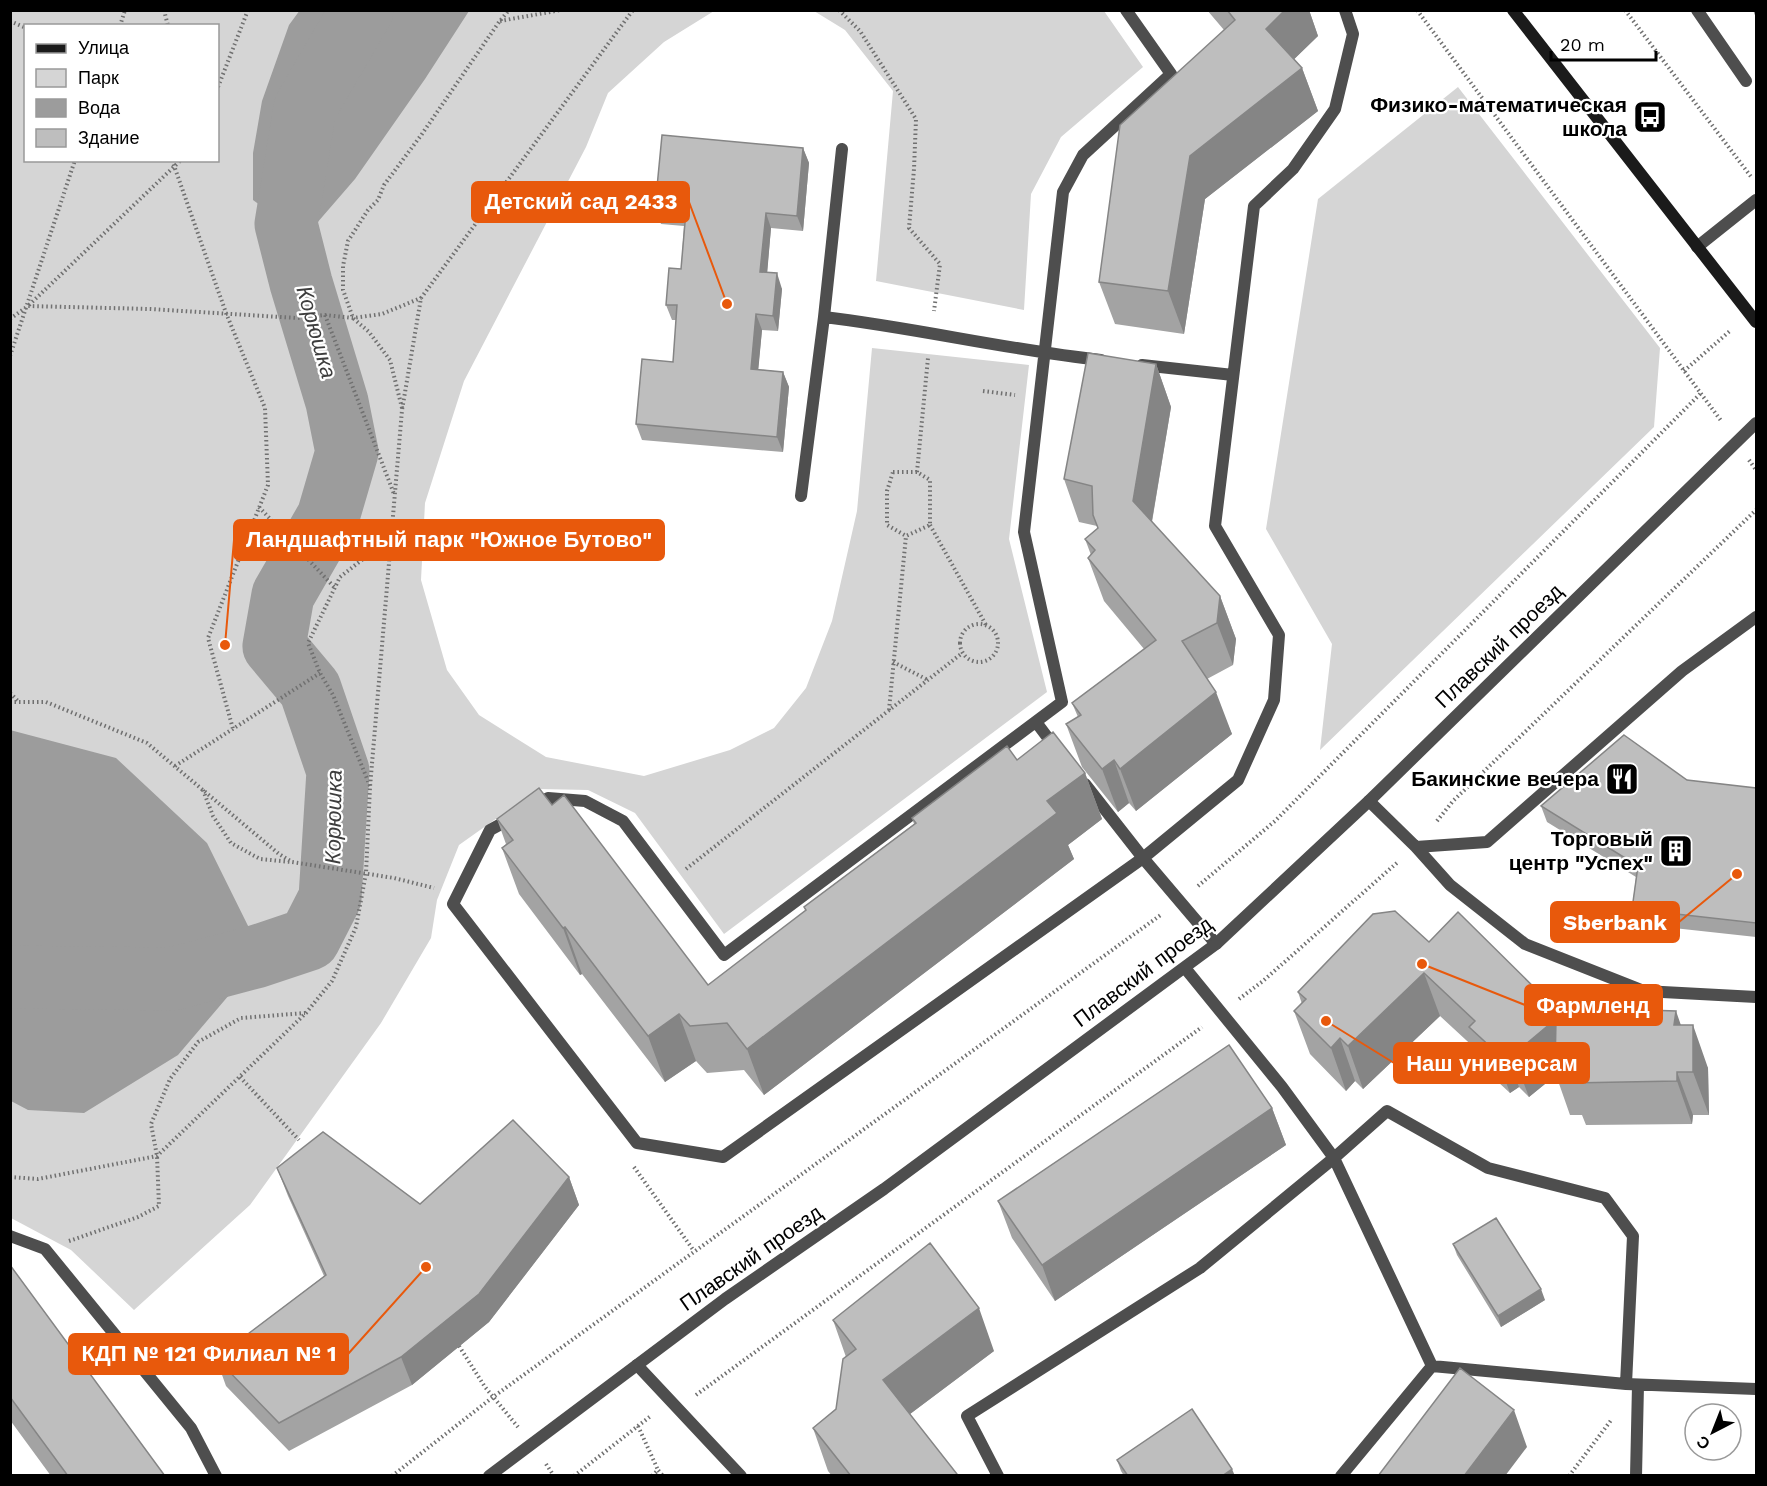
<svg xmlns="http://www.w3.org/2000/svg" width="1767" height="1486" font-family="'Work Sans',sans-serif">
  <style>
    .green { fill: #d5d5d5; fill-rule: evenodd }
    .water { fill: #9c9c9c }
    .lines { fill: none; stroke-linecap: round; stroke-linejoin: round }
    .river { stroke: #9c9c9c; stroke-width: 63 }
    .path { stroke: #707070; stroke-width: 4; stroke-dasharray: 1.5 3; stroke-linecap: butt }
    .lane { stroke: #4e4e4e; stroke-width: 12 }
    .street { stroke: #4e4e4e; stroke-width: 12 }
    .secondary { stroke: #1b1b1b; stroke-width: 12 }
    .wall { fill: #a3a3a3 }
    .shaded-wall { fill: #858585 }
    .building { fill: #bebebe; stroke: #858585; stroke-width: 1.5 }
    .labels { text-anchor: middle; stroke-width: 4.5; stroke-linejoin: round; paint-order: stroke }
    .poi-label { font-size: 21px; font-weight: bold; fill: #000; stroke: #fff; text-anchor: end }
    .street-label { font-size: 21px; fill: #000; stroke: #fff }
    .water-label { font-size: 22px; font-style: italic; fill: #3d3d3d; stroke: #fff }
    .leader { fill: none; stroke: #e8590c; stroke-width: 2 }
    .callout-dot { fill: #e8590c; stroke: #fff; stroke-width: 2 }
    .callout { fill: #e8590c; stroke: #e8590c; stroke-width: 2 }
    .callout-label { font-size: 22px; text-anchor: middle; font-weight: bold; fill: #fff }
  </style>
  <rect width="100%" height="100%" fill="#fff"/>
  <path class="green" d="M 10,11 L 714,11 L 664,42 L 608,93 L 586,147 L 464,381 L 425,503 L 421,580 L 447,670 L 479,715 L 546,757 L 644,776 L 730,750 L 774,728 L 806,688 L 832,621 L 857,511 L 872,348 L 1029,365 L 1009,539 L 1047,692 L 724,934 L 635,813 L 588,790 L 538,789 L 459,845 L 437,900 L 431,938 L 381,1023 L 250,1205 L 134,1310 L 71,1250 L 11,1218 ZM 26,26 L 218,26 L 218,160 L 26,160 Z
    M 814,11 L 1104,11 L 1143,67 L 1061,137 L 1031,194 L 1024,310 L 876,281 L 893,91 L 845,30 Z
    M 1458,87 L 1660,348 L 1654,427 L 1320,750 L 1332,644 L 1266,529 L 1318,199 Z"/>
  <path class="water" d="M 300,10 L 469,11 L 425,79 L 355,179 L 310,231 L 286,224 L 253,200 L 253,153 L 262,101 L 289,25 Z
    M 10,730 L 116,758 L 207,843 L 255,940 L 253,972 L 241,981 L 178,1055 L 84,1113 L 28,1110 L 11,1101 Z"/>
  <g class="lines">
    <path class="river" d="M 10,977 L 172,979 L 255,957 L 309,939 L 330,898 L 338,771 L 310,689 L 274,646 L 283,595 L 328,517 L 347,452 L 337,402 L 301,283 L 286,224 L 305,108 L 362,10"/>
    <path class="path" d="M 164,10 L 168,26
      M 839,10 L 860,31 L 916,119 L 914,169 L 909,228 L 940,264 L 934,311
      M 1417,10 L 1722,422
      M 1625,10 L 1752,178
      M 10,21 L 26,28
      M 500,21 L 561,10
      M 120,26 L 125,10
      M 218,87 L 248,10
      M 172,160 L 226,313 L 265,408 L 268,485 L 208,638 L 233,729
      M 29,305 L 181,160
      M 325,315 L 394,494
      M 10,319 L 28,306 L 150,309 L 297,318 L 325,315 L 353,318 L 382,314 L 421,298
      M 10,356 L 75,160
      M 1684,371 L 1731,330
      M 983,391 L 1015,395
      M 402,408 L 390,360 L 369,332 L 353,318 L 343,290 L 343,266 L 348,241 L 368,210 L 378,200 L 384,185 L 422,134 L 499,22 L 509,10
      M 1749,460 L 1756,470
      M 893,472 L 917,472 L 930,480 L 930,525 L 906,536 L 887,525 L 887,491 Z
      M 917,472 L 928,358
      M 259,507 L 335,588
      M 930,525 L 986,625
      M960 643a19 19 0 1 1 38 0a19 19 0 1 1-38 0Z
      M 893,662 L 928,680
      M 10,693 L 18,701
      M 10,702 L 46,702 L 147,743 L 279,854 L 292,862 L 394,878 L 434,888
      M 889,710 L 906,536
      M 175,766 L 320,673
      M 370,786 L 333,695 L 320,673 L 308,643 L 340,577 L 391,537
      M 203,790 L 213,816 L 231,843 L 260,859 L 291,862
      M 1437,821 L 1453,801 L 1756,510
      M 686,869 L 961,654
      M 1198,886 L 1275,821 L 1701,393
      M 1239,999 L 1263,981 L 1399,861
      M 240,1077 L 299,1140
      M 634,1167 L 694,1251
      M 10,1177 L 38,1179 L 157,1156 L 306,1013 L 332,981 L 356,927 L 366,873 L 370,787 L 402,410 L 421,298 L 633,10
      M 69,1241 L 138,1217 L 159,1206 L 157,1156 L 151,1124 L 170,1079 L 198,1042 L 241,1018 L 305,1013
      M 459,1346 L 485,1387 L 518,1427
      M 696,1395 L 1202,1027
      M 638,1426 L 658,1470
      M 546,1464 L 554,1476
      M 392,1476 L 493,1397 L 1162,914
      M 574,1476 L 652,1415
      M 652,1476 L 658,1470 L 663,1476
      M 1569,1476 L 1612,1419"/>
    <path class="lane" d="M 1697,10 L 1746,81
      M 1697,247 L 1756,200
      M 824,317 L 842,149
      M 1142,365 L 1233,375
      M 801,496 L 824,317 C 917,328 1008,350 1101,360
      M 1036,722 L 1057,750
      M 1369,801 L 1416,847 L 1450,885 L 1525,944 L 1644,991 L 1756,997
      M 534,805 L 548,798 L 585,801 L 623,821 L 724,955 L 1062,702 L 1024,532 L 1063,192 L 1083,155 L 1171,74 L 1126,10
      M 514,817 L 490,830 L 453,904 L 637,1143 L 723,1157 L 1143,858 L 1085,784
      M 1416,847 L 1487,842 L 1682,671 L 1756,617
      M 1216,944 L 1143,858 L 1238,780 L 1274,700 L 1279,635 L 1215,526 L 1254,206 L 1293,169 L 1335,109 L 1353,34 L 1345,10
      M 1185,968 L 1282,1087 L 1334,1158 L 1432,1366
      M 10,1236 L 45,1249 L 191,1428 L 216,1476
      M 637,1365 L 741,1476
      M 1432,1366 L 1626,1384 L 1756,1389
      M 998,1476 L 967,1416 L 1200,1268 L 1334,1158 L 1387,1111 L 1488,1168 L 1605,1198 L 1633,1236 L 1626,1384
      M 1341,1476 L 1432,1366
      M 1636,1476 L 1638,1385"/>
    <path class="street" d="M 489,1476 L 725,1299 L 884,1189 L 1216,944 L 1369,801 L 1756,423"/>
    <path class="secondary" d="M 1513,10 L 1756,322"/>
  </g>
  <path class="wall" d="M 1207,10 L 1309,10 L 1318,36 L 1294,59 L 1302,68 L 1318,111 L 1205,199 L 1184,334 L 1115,324 L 1099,282 L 1224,30 Z
    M 803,148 L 809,163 L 803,231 L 771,228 L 767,272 L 782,289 L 778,331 L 762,330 L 758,369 L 783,372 L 789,387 L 783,452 L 642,440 L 636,424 L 673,362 L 676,320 L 672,320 L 666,305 L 681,269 L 684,226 L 661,224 L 655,208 Z
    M 1156,364 L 1171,407 L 1152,522 L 1220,596 L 1236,639 L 1233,665 L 1207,679 L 1232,734 L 1136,811 L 1129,803 L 1118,812 L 1082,767 L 1066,724 L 1078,717 L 1072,703 L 1144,649 L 1104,601 L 1088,558 L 1091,555 L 1085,539 L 1098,528 L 1097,526 L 1079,522 L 1064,479 Z
    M 1017,760 L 1085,773 L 1102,819 L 1068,845 L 1074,859 L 764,1095 L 744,1070 L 707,1073 L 696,1061 L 665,1082 L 582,974 L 580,975 L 519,894 L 502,848 L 506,844 L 497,819 L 552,805 L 708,985 L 806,911 L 804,907 L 914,824 L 912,818 Z
    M 1687,780 L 1756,788 L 1756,937 L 1637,924 L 1632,909 L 1636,877 L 1547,822 L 1541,806 Z
    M 1429,942 L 1556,1009 L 1681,1025 L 1708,1068 L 1709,1115 L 1693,1115 L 1692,1124 L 1586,1125 L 1582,1115 L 1570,1115 L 1556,1075 L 1529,1097 L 1519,1087 L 1510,1093 L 1485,1070 L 1479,1052 L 1440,1016 L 1363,1089 L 1355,1081 L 1346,1091 L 1310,1054 L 1294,1011 L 1302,1004 L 1298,992 Z
    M 1272,1108 L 1286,1145 L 1055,1301 L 1012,1238 L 998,1201 Z
    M 277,1168 L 420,1204 L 569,1177 L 579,1205 L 489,1322 L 412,1385 L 289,1451 L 226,1386 L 216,1358 L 324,1276 L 288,1196 Z
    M 1453,1244 L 1545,1300 L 1501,1327 L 1457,1255 Z
    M 10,1265 L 165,1476 L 51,1476 L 10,1420 Z
    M 833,1320 L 994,1351 L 910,1414 L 957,1476 L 832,1476 L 828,1471 L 813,1428 L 836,1409 L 846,1357 Z
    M 1117,1460 L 1235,1476 L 1124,1476 L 1121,1471 Z"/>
  <path class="shaded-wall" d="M 1285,10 L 1309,10 L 1318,36 L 1281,72 L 1266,29 Z
    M 1753,10 L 1756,10 L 1756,18 Z
    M 1302,68 L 1318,111 L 1205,199 L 1184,334 L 1168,291 L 1190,156 Z
    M 803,148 L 809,163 L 803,231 L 797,216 Z
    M 766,213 L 771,228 L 766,287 L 760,272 Z
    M 777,273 L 782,289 L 778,331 L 773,316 Z
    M 756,314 L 762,330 L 757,384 L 751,369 Z
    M 1156,364 L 1171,407 L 1148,544 L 1133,501 Z
    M 783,372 L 789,387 L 783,452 L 777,437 Z
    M 1220,596 L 1236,639 L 1233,665 L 1217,623 Z
    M 1216,692 L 1232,734 L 1136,811 L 1120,769 Z
    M 1114,760 L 1129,803 L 1118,812 L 1102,769 Z
    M 1085,773 L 1102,819 L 1068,845 L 1074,859 L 764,1095 L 747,1049 L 1047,801 Z
    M 565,927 L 582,974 L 580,975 L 563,928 Z
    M 1424,973 L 1440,1016 L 1363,1089 L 1348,1046 Z
    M 1676,1011 L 1691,1054 L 1674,1025 Z
    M 679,1014 L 696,1061 L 665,1082 L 648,1036 Z
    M 1556,1019 L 1555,1072 L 1556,1075 L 1529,1097 L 1513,1055 Z
    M 1693,1025 L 1708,1068 L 1709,1115 L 1693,1072 Z
    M 1340,1038 L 1355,1081 L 1346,1091 L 1331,1048 Z
    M 1503,1044 L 1519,1087 L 1510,1093 L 1494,1050 Z
    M 1677,1072 L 1693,1115 L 1692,1124 L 1677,1081 Z
    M 1272,1108 L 1286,1145 L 1055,1301 L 1042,1265 Z
    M 569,1177 L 579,1205 L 489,1322 L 412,1385 L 401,1357 Z
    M 1541,1289 L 1545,1300 L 1501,1327 L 1498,1316 Z
    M 979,1308 L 994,1351 L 898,1423 L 883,1380 Z
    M 1514,1410 L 1527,1447 L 1505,1476 L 1464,1476 Z
    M 1232,1469 L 1235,1476 L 1222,1476 Z"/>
  <path class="building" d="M 1227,10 L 1285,10 L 1266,29 L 1302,68 L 1190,156 L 1168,291 L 1099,282 L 1120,125 L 1235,20 Z
    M 662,135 L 803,148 L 797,216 L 766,213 L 760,272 L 777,273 L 773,316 L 756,314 L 751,369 L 783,372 L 777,437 L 636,424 L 642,359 L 673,362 L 677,305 L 666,305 L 669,268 L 681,269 L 686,211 L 655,208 Z
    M 1088,353 L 1156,364 L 1133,501 L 1220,596 L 1217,623 L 1182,641 L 1216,692 L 1120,769 L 1114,760 L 1102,769 L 1066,724 L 1081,715 L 1072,703 L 1156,640 L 1088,558 L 1095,550 L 1085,539 L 1098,528 L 1093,515 L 1092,486 L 1064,479 Z
    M 1053,732 L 1085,773 L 1047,801 L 1057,813 L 747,1049 L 727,1023 L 690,1026 L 679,1014 L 648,1036 L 565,927 L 563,928 L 502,848 L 513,840 L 497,819 L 539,788 L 552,805 L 564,795 L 708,985 L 806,910 L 804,907 L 916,823 L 912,818 L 1007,746 L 1017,760 Z
    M 1624,735 L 1687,780 L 1756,788 L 1756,923 L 1632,909 L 1638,866 L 1541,806 Z
    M 1395,911 L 1429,942 L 1458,912 L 1556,1009 L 1556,1007 L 1676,1011 L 1674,1025 L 1693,1025 L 1693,1072 L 1677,1072 L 1677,1081 L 1570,1083 L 1571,1072 L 1555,1072 L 1556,1019 L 1513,1055 L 1503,1044 L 1494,1050 L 1469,1027 L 1475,1021 L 1424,973 L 1348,1046 L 1340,1038 L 1331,1048 L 1294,1011 L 1306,999 L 1298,992 L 1373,914 Z
    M 1229,1045 L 1272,1108 L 1042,1265 L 998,1201 Z
    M 513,1120 L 569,1177 L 479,1294 L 401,1357 L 279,1423 L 216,1358 L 326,1275 L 277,1168 L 323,1132 L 420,1204 Z
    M 1496,1218 L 1541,1289 L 1498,1316 L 1453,1244 Z
    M 930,1243 L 979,1308 L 883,1380 L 957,1474 L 954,1476 L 851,1476 L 813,1428 L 836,1409 L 843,1359 L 856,1349 L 833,1320 Z
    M 10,1265 L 165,1476 L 68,1476 L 10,1397 Z
    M 1460,1368 L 1514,1410 L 1464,1476 L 1378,1476 Z
    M 1192,1409 L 1232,1469 L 1222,1476 L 1128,1476 L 1117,1460 Z"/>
  <defs>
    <symbol id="bus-square" viewBox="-11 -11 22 22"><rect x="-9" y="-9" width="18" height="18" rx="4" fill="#000" stroke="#fff"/><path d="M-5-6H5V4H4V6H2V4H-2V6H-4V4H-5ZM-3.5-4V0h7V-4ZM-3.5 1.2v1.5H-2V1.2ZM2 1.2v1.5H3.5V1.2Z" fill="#fff"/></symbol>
    <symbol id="restaurant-square" viewBox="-11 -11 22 22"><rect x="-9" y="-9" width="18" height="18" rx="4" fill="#000" stroke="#fff"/><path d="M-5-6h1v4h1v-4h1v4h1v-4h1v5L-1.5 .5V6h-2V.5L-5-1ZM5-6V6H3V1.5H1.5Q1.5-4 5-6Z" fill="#fff"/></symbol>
    <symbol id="building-square" viewBox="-11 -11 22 22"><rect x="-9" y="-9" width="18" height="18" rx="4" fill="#000" stroke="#fff"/><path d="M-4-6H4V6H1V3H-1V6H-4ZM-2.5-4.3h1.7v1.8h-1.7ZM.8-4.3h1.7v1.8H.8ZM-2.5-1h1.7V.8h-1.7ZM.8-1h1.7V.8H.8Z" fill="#fff"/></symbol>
  </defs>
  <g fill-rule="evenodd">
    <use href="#bus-square" x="1631" y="98" width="38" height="38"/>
    <use href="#restaurant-square" x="1603" y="760" width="38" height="38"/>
    <use href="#building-square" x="1657" y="832" width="38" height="38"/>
  </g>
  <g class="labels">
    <g class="poi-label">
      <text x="1627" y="112">Физико-математическая<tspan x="1627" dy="24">школа</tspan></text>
      <text x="1599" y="786">Бакинские вечера</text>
      <text x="1653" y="846">Торговый<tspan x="1653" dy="24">центр "Успех"</tspan></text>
    </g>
    <g class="street-label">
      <text transform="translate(1499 646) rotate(-44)" y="7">Плавский проезд</text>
      <text transform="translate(1143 972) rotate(-37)" y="7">Плавский проезд</text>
      <text transform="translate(751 1258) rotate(-35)" y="7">Плавский проезд</text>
    </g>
    <g class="water-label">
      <text transform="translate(317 332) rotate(74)" y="8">Корюшка</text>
      <text transform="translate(333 817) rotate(-89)" y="8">Корюшка</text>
    </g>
  </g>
  <path class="leader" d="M727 304L689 202M225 645L234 540M1737 874L1679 922M1422 964L1525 1005M1326 1021L1394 1063M426 1267L348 1354"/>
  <g class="callout-dot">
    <circle cx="727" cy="304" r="6"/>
    <circle cx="225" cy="645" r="6"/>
    <circle cx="1737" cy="874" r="6"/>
    <circle cx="1422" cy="964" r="6"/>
    <circle cx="1326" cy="1021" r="6"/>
    <circle cx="426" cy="1267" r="6"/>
  </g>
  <g class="callout">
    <rect x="472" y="182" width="217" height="40" rx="6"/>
    <rect x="234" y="520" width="430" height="40" rx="6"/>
    <rect x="1551" y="902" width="128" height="40" rx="6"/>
    <rect x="1525" y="985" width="137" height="40" rx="6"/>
    <rect x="1394" y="1043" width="195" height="40" rx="6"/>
    <rect x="69" y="1334" width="279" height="40" rx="6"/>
  </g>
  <g class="callout-label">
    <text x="581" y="209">Детский сад 2433</text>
    <text x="449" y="547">Ландшафтный парк "Южное Бутово"</text>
    <text x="1615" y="930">Sberbank</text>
    <text x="1593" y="1013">Фармленд</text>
    <text x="1492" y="1071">Наш универсам</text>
    <text x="209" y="1361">КДП № 121 Филиал № 1</text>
  </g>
  <rect width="1767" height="1486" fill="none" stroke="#000000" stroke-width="24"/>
  <rect x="24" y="24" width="195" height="138" fill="#ffffff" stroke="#999999" stroke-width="1.5"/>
  <rect x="36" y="44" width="30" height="9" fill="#1b1b1b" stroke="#999999" stroke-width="1.5"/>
  <text x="78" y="54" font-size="18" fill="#000000">Улица</text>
  <rect x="36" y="69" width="30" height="18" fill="#d5d5d5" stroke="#999999" stroke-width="1.5"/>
  <text x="78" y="84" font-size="18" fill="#000000">Парк</text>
  <rect x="36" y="99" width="30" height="18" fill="#9c9c9c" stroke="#999999" stroke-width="1.5"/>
  <text x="78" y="114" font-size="18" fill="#000000">Вода</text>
  <rect x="36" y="129" width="30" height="18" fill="#bebebe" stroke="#999999" stroke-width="1.5"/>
  <text x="78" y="144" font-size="18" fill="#000000">Здание</text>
  <g transform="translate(1713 1432) rotate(222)"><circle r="28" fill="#ffffff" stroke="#999999" stroke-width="1.5"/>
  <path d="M0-4.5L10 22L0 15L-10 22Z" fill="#000000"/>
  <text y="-9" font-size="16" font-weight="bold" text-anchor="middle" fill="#000000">С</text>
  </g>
  <path d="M1551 51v9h105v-9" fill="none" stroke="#000000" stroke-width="3"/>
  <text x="1560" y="51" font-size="18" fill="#000000" stroke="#ffffff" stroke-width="4.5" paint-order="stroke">20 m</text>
</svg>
